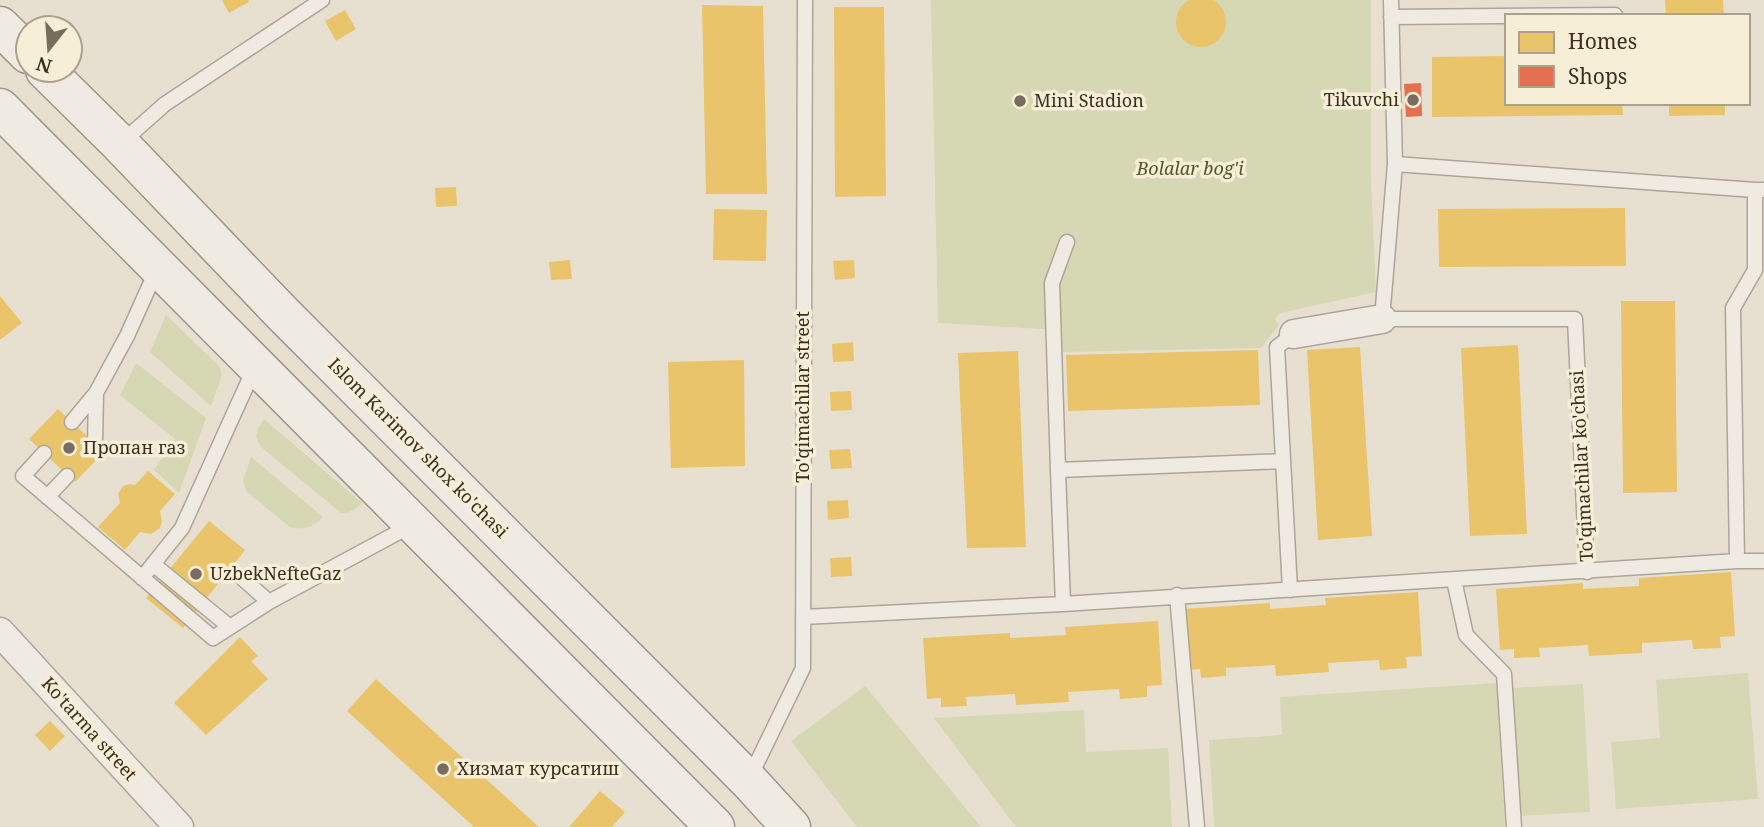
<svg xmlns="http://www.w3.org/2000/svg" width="1764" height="827" font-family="'Noto Serif',serif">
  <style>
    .green { fill: #d6d7b3 }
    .homes { fill: #e9c46a }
    .shops { fill: #e76f51 }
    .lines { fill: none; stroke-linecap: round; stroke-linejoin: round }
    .lane-casing { stroke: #ada599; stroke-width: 17 }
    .street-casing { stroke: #ada599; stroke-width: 31 }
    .secondary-casing { stroke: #9c958a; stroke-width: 41 }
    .lane { stroke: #efebe3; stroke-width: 14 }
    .street { stroke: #efebe3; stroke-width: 28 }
    .secondary { stroke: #efebe3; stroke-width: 38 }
    .poi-dot { fill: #786c5e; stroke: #f7eed8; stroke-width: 2.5 }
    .labels { text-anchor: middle; stroke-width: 7; stroke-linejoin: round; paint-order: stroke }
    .poi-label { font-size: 18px; fill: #3d2e20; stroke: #f7eed8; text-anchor: start }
    .park-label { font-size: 18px; font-style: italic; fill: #4d5a26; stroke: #f7eed8 }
    .street-label { font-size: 18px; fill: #3d2e20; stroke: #f7eed8 }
  </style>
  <rect width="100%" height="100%" fill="#e7e0d1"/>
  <path class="green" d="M 931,0 L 1371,0 L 1371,180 L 1376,292 L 1280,313 L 1275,319 L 1279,325 L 1261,348 L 1061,352 L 1060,330 L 938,323 Z
    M 166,315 L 219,366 L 222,375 L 211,406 L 150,352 Z
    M 136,363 L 206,418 L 179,493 L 154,470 L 175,439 L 120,395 Z
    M 264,419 L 362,503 C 355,510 351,513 341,513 L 261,447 L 256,437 L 258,428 Z
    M 251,457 L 323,517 C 313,527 305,531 290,527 L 246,491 L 243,480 Z
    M 1748,673 L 1758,799 L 1616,809 L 1611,742 L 1660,738 L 1656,680 Z
    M 1496,683 L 1505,827 L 1214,827 L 1209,740 L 1282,735 L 1280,697 Z
    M 1583,684 L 1590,812 L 1520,816 L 1513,688 Z
    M 865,686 L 981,827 L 857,827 L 791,741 Z
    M 1084,710 L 1086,752 L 1168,748 L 1172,827 L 1016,827 L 934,718 Z"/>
  <path class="homes" d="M1176 22a25 25 0 1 1 50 0a25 25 0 1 1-50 0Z
    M 222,0 L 248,0 L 249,2 L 229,13 Z
    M 1665,0 L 1723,0 L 1724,16 L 1666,16 Z
    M 702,5 L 763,6 L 767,194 L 706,194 Z
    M 834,7 L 884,7 L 886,196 L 835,197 Z
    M 345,10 L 356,29 L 336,41 L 325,21 Z
    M 1507,56 L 1507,103 L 1622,103 L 1623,115 L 1432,117 L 1432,57 Z
    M 1669,103 L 1725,103 L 1725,115 L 1669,116 Z
    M 456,187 L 457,206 L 436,207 L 435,188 Z
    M 1625,208 L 1626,266 L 1439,267 L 1438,209 Z
    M 714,209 L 767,210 L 766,261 L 713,260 Z
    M 570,260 L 572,279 L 551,280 L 549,262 Z
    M 854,260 L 855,278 L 835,280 L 833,261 Z
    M 0,296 L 22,323 L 0,340 Z
    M 1621,301 L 1675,301 L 1677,492 L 1623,493 Z
    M 853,342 L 854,361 L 833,362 L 832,344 Z
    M 1518,345 L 1527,534 L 1470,536 L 1461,348 Z
    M 1360,347 L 1372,536 L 1318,540 L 1307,350 Z
    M 1258,350 L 1260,405 L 1068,411 L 1066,355 Z
    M 1018,351 L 1026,547 L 967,548 L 958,353 Z
    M 744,360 L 745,466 L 671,468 L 668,362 Z
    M 851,391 L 852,410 L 831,411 L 830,392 Z
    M 58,409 L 104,452 L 75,482 L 29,439 Z
    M 850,449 L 852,468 L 831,469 L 829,450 Z
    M 148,471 L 175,494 L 160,511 L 162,521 L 160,528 L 151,534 L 140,532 L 125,550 L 98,527 L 120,503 L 118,494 L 123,486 L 130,484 L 135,485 Z
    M 848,500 L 849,518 L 828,520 L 827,501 Z
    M 209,521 L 245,550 L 183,628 L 146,598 Z
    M 851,557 L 852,576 L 831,577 L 830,558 Z
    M 1731,572 L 1735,636 L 1720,637 L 1721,648 L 1693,649 L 1692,640 L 1642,643 L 1642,653 L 1589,656 L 1588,645 L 1539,648 L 1540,657 L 1514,658 L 1514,649 L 1500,650 L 1496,589 L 1583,583 L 1583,589 L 1639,586 L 1639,578 Z
    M 1418,592 L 1422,656 L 1406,657 L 1407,668 L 1380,670 L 1379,660 L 1328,663 L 1329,672 L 1276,676 L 1275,665 L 1226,668 L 1226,676 L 1201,678 L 1200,669 L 1187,670 L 1183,609 L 1270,603 L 1270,609 L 1326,605 L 1325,598 Z
    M 1158,621 L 1162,685 L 1147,686 L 1147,697 L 1120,699 L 1119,689 L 1068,692 L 1069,702 L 1016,705 L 1015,694 L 966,697 L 967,706 L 941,707 L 941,698 L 927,699 L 923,638 L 1010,633 L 1010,638 L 1066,635 L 1065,627 Z
    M 240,637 L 258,656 L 251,661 L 268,679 L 206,735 L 174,703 Z
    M 376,679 L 539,827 L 474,827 L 347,711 Z
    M 50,721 L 65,736 L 50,751 L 35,735 Z
    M 600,791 L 625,812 L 612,827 L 569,827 Z"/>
  <path class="shops" d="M 1421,83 L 1422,116 L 1406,117 L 1404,84 Z"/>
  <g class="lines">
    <defs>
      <path id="lane" d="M 1391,0 L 1395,164
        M 1391,17 L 1615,15
        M 121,143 L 165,104 L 322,0
        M 1067,242 L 1052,283 L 1058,470 L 1283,461
        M 72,422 L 96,393 L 127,336 L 157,269
        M 95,444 L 96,393
        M 44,453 L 23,476 L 213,638 L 269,602
        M 1058,470 L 1063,604
        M 47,497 L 67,476
        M 1737,561 L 1764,561
        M 153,564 L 230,627
        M 1587,572 L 1575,319 L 1382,319 L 1395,164 L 1755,190
        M 241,577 L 269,602 L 410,526
        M 142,578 L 182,528 L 255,367
        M 1454,580 L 1466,635 L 1504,674 L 1514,827
        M 1290,590 L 1277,347 L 1294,334
        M 1177,595 L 1197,827
        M 803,617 L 1063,604 L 1737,561 L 1733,308 L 1755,270 L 1755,190 L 1764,190
        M 750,777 L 803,668 L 805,0"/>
      <path id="street" d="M 1294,334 L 1382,319
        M 0,632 L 179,827"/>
      <path id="secondary" d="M 0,26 L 28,54
        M 45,70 L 120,144 L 283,314 L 748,780 L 791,827
        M 0,108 L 715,827"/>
    </defs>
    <use href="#lane" class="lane-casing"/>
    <use href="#street" class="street-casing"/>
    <use href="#secondary" class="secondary-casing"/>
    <use href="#lane" class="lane"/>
    <use href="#street" class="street"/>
    <use href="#secondary" class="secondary"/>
  </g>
  <g class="poi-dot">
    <circle cx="1413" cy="100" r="7"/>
    <circle cx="1020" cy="101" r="7"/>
    <circle cx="69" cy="448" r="7"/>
    <circle cx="196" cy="574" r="7"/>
    <circle cx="443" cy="769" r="7"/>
  </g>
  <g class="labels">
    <g class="poi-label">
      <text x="1399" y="106" text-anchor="end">Tikuvchi</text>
      <text x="1034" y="107">Mini Stadion</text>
      <text x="83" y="454">Пропан газ</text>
      <text x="210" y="580">UzbekNefteGaz</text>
      <text x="457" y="775">Хизмат курсатиш</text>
    </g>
    <g class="park-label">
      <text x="1190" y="175">Bolalar bog'i</text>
    </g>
    <g class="street-label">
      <text transform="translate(803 397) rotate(-90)" y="6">To'qimachilar street</text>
      <text transform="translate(418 448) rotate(45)" y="6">Islom Karimov shox ko'chasi</text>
      <text transform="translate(1582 466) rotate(-93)" y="6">To'qimachilar ko'chasi</text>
      <text transform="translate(89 729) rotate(48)" y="6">Ko'tarma street</text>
    </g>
  </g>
  <rect x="1505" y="14" width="245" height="91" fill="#f7eed8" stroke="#ada18e" stroke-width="2"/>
  <rect x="1519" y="32" width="35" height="21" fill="#e9c46a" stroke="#ada18e" stroke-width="2"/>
  <text x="1568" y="49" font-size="21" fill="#3d2e20">Homes</text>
  <rect x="1519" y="66" width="35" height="21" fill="#e76f51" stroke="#ada18e" stroke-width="2"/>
  <text x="1568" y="84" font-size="21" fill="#3d2e20">Shops</text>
  <g transform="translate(49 49) rotate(197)"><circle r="33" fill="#f7eed8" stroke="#ada18e" stroke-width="2"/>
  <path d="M0-5L12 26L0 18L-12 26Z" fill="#786c5e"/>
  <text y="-10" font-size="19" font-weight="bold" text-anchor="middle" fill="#3d2e20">N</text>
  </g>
</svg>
